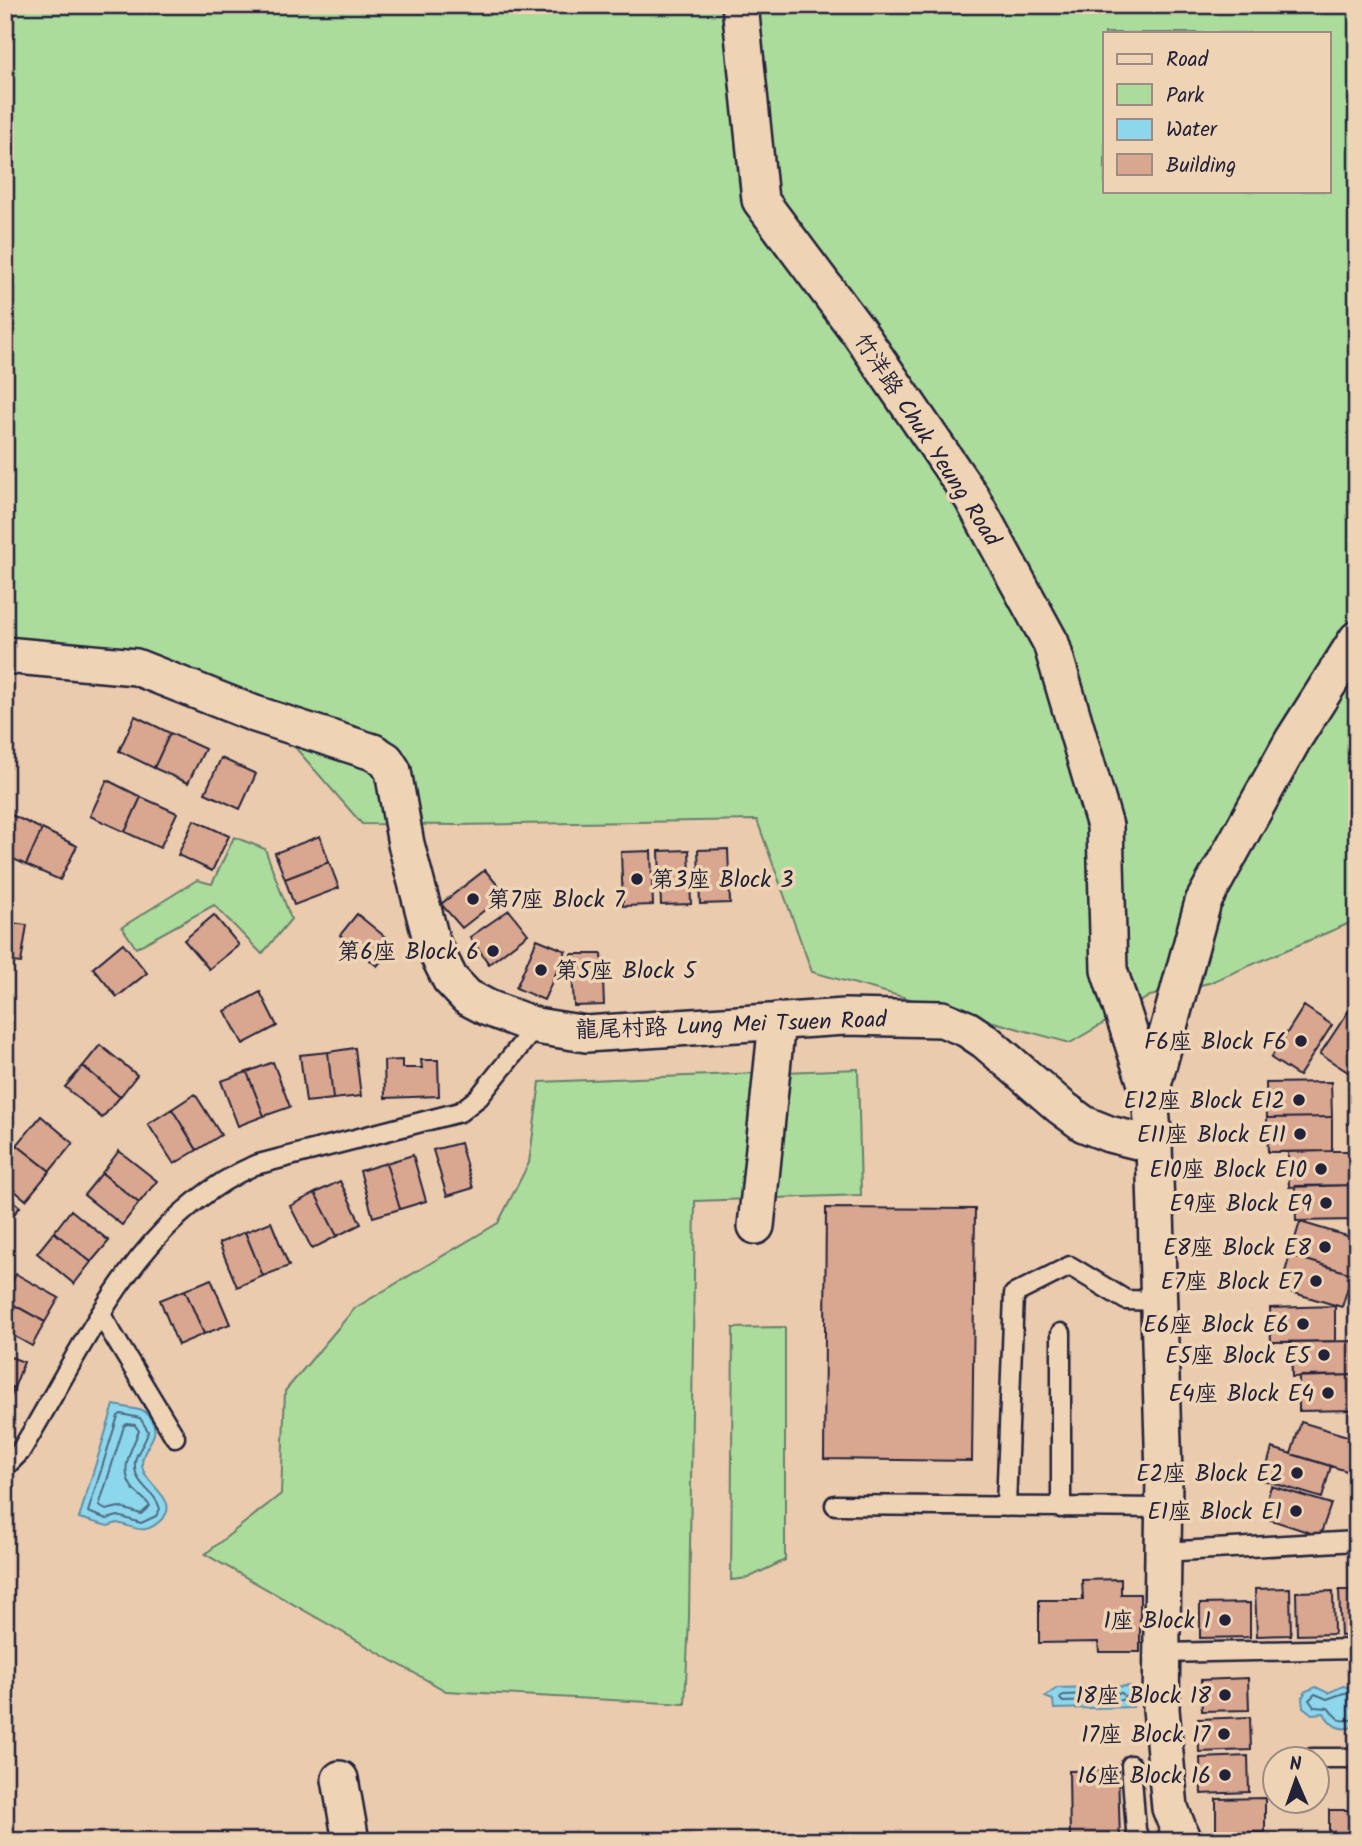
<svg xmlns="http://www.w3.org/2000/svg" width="1362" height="1846" font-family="Kalam,'LXGW WenKai TC',sans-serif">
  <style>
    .green { fill: #acdc9c; stroke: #677f6c; stroke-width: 2; fill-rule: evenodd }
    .water { fill: #8dd7ed; stroke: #628fa6; stroke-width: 2 }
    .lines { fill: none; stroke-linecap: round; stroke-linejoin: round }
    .shore { stroke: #4d6a82; stroke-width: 2 }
    .building { fill: #d9a690; stroke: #22223b; stroke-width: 2 }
    .service-casing { stroke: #22223b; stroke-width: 23 }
    .minor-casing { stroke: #22223b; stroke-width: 40 }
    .service { stroke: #eed3b5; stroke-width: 18 }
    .minor { stroke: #eed3b5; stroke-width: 35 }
    .poi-dot { fill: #22223b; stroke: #eed3b5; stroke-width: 2.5 }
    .labels { text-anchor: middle; stroke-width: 7; stroke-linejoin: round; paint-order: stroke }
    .street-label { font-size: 23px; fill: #22223b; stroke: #eed3b5 }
    .poi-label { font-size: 23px; fill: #22223b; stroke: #eed3b5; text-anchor: end }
  </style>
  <rect width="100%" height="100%" fill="#ebcbae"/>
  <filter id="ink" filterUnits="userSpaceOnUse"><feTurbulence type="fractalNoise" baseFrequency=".0143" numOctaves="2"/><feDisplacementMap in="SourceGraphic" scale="14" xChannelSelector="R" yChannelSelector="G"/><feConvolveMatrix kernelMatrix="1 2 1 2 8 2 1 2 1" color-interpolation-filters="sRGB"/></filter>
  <g filter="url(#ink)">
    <path class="green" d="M 5,5 L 1357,5 L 1357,920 L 1209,983 L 1150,996 L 1070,1043 L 812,972 L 757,820 L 457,825 L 362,824 L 252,698 L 5,640 ZM 1105,33 L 1329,33 L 1329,191 L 1105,191 Z
      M 234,837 L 265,849 L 291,919 L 262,954 L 214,905 L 136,948 L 122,927 L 197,880 L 212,884 Z
      M 858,1069 L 861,1195 L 695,1201 L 689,1618 L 685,1704 L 446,1691 L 205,1554 L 281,1494 L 285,1391 L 355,1308 L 498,1223 L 529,1163 L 540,1082 Z
      M 785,1327 L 785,1560 L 748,1578 L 731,1580 L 733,1328 Z"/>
    <path class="water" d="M 114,1405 L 144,1411 C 169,1436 142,1441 142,1464 C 142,1484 182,1500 162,1519 C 144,1537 136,1527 117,1523 L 108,1526 L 79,1518 Z
      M 1132,1686 L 1133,1707 L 1054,1709 L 1053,1700 L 1045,1697 L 1057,1688 Z
      M 1343,1686 L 1357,1690 L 1355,1726 C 1341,1732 1331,1726 1324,1713 L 1312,1714 L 1303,1707 L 1302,1698 L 1306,1691 L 1316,1687 L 1328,1693 Z"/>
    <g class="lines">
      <path class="shore" d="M 121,1414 L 140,1418 L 148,1431 C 147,1442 137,1450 135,1461 C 133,1487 155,1489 160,1509 L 156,1516 L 141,1523 L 118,1516 L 107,1519 L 88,1512 L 118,1416 Z
        M 127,1424 L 135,1425 L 139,1431 C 131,1450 118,1471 134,1490 C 140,1496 146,1500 150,1506 L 141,1514 L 119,1507 L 106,1510 L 99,1506 L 124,1426 Z
        M 1122,1693 L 1125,1697 L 1122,1700 L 1063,1702 L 1060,1699 L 1063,1695 Z
        M 1357,1695 L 1344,1693 L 1327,1699 L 1315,1694 L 1309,1700 L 1314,1707 L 1328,1708 C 1341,1723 1338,1721 1357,1719"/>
    </g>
    <path class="building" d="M 135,716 L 170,733 L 154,768 L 119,751 Z
      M 170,733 L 205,749 L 188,783 L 154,768 Z
      M 221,758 L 256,774 L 240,809 L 205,793 Z
      M 107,780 L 141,797 L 125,832 L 90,816 Z
      M 141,797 L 177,813 L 160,848 L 125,832 Z
      M 7,813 L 42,829 L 26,865 L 5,855 Z
      M 194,820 L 229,836 L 212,871 L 178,855 Z
      M 42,829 L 77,846 L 60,880 L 26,865 Z
      M 320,836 L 329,862 L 285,879 L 275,853 Z
      M 728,849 L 730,903 L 700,904 L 698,850 Z
      M 689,850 L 691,904 L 661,905 L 659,851 Z
      M 651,851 L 653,905 L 623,906 L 621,852 Z
      M 329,862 L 339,888 L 294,905 L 285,879 Z
      M 485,870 L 505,894 L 462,928 L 441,904 Z
      M 509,910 L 528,934 L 489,964 L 470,937 Z
      M 357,914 L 395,945 L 377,966 L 340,935 Z
      M 214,915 L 239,945 L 209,969 L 184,940 Z
      M 5,922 L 27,925 L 21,963 L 5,961 Z
      M 537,939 L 566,951 L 544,1000 L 516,988 Z
      M 123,943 L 147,973 L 117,997 L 93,968 Z
      M 571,954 L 602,954 L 604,1005 L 574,1006 Z
      M 260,992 L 277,1026 L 243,1044 L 225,1011 Z
      M 1354,1003 L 1357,1005 L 1357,1058 L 1348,1072 L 1320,1054 Z
      M 1304,1006 L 1332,1025 L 1299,1076 L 1271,1058 Z
      M 100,1045 L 137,1075 L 120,1097 L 83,1066 Z
      M 355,1048 L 361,1096 L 333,1099 L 328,1052 Z
      M 328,1052 L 333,1099 L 306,1102 L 300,1055 Z
      M 402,1060 L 402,1068 L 422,1068 L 421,1060 L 438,1060 L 439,1096 L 385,1098 L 384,1061 Z
      M 273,1062 L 290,1107 L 264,1116 L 247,1072 Z
      M 83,1066 L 120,1097 L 102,1118 L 65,1087 Z
      M 247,1072 L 264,1116 L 238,1126 L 221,1081 Z
      M 1331,1082 L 1332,1117 L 1267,1118 L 1266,1083 Z
      M 195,1094 L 221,1135 L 197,1150 L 172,1109 Z
      M 172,1109 L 197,1150 L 174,1164 L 148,1124 Z
      M 41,1116 L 73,1143 L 50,1171 L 17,1145 Z
      M 1332,1117 L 1332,1151 L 1268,1152 L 1267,1118 Z
      M 460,1143 L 473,1188 L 447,1196 L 433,1150 Z
      M 17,1145 L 50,1171 L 26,1200 L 5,1183 L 5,1159 Z
      M 119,1151 L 157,1181 L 139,1203 L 102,1173 Z
      M 1332,1151 L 1353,1151 L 1354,1185 L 1289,1187 L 1288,1152 Z
      M 413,1155 L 426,1201 L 400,1209 L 386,1163 Z
      M 386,1163 L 400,1209 L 373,1217 L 360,1171 Z
      M 102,1173 L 139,1203 L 122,1225 L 84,1195 Z
      M 340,1181 L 361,1224 L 337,1236 L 315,1193 Z
      M 1354,1185 L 1357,1185 L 1357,1220 L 1296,1221 L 1295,1186 Z
      M 315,1193 L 337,1236 L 312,1249 L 290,1206 Z
      M 5,1195 L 20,1207 L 5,1225 Z
      M 826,1208 L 975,1209 L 972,1461 L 824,1459 Z
      M 71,1210 L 109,1241 L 91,1262 L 54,1232 Z
      M 271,1222 L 289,1266 L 263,1276 L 245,1232 Z
      M 1300,1222 L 1357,1239 L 1357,1259 L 1352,1274 L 1290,1255 Z
      M 54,1232 L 91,1262 L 74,1284 L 37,1253 Z
      M 245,1232 L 263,1276 L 237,1287 L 219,1243 Z
      M 1290,1255 L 1352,1274 L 1342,1307 L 1280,1289 Z
      M 16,1274 L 59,1298 L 45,1322 L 5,1300 L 5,1294 Z
      M 211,1279 L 230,1324 L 204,1334 L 185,1290 Z
      M 185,1290 L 204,1334 L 178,1345 L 160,1300 Z
      M 5,1300 L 45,1322 L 32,1346 L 5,1331 Z
      M 1335,1306 L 1335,1341 L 1271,1342 L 1270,1308 Z
      M 1356,1341 L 1357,1375 L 1292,1377 L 1291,1342 Z
      M 5,1355 L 24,1362 L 14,1388 L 5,1385 Z
      M 1357,1375 L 1357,1410 L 1299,1411 L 1299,1376 Z
      M 5,1385 L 14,1388 L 5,1413 Z
      M 1301,1422 L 1357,1439 L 1357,1451 L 1350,1472 L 1291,1454 Z
      M 1272,1448 L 1331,1466 L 1322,1498 L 1263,1480 Z
      M 1271,1486 L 1331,1504 L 1320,1536 L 1262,1517 Z
      M 1121,1579 L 1121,1594 L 1140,1594 L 1140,1652 L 1099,1652 L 1098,1642 L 1039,1643 L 1039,1600 L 1083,1600 L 1082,1580 Z
      M 1290,1588 L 1291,1635 L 1257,1636 L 1255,1589 Z
      M 1339,1590 L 1357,1590 L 1357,1635 L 1341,1636 Z
      M 1333,1591 L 1334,1634 L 1297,1635 L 1296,1592 Z
      M 1250,1603 L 1250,1637 L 1200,1638 L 1200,1604 Z
      M 1248,1678 L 1249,1710 L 1202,1711 L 1201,1680 Z
      M 1250,1717 L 1251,1750 L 1199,1752 L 1198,1719 Z
      M 1248,1756 L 1249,1792 L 1201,1794 L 1200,1758 Z
      M 1118,1770 L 1120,1841 L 1070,1841 L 1069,1771 Z
      M 1265,1798 L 1265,1832 L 1216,1832 L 1216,1799 Z
      M 1329,1810 L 1357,1810 L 1357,1841 L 1329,1841 Z
      M 1266,1837 L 1317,1838 L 1317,1841 L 1266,1841 Z"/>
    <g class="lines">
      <defs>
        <path id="service" d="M 101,1315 L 175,1437
          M 1061,1333 L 1061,1508
          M 5,1467 L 20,1452 L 32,1432 C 91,1332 142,1215 255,1165 L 460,1112 L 479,1097 L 536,1026
          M 835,1505 L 1163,1508
          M 1006,1507 L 1014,1294 L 1070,1266 L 1126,1300 L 1160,1301
          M 1162,1552 L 1357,1541
          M 1162,1653 L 1357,1649
          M 1312,1758 L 1357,1758
          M 1131,1765 L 1136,1830 L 1140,1841"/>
        <path id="minor" d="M 740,5 L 760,200 L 860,334 L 972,498 L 1051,643 L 1105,826 L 1109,970 L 1150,1096 L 1154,1145 L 1164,1476 L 1161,1709 L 1170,1808 L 1183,1841
          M 5,655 L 136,667 L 255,714 L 373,752 L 386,760 L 393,771 L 406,844 L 432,943 L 450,979 L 467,997 L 488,1008 L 536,1026 L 586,1034 L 845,1017 L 942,1019 L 967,1029 L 985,1041 L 1061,1107 L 1084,1124 L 1109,1134 L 1154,1145
          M 1150,1096 L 1203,902 L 1293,740 L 1357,639
          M 756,1226 L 777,1021
          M 340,1779 L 351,1841"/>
      </defs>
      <use href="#service" class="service-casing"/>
      <use href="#minor" class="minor-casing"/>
      <use href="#service" class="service"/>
      <use href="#minor" class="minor"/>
    </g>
  </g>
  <g class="poi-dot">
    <circle cx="637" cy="879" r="7"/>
    <circle cx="473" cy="899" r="7"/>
    <circle cx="493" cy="951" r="7"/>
    <circle cx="541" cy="970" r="7"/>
    <circle cx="1301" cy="1041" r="7"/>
    <circle cx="1299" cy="1100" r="7"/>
    <circle cx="1300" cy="1134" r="7"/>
    <circle cx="1321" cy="1169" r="7"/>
    <circle cx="1326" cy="1203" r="7"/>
    <circle cx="1325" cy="1247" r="7"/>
    <circle cx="1316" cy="1281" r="7"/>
    <circle cx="1303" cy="1324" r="7"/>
    <circle cx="1324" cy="1355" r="7"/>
    <circle cx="1328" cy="1393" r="7"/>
    <circle cx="1297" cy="1473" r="7"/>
    <circle cx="1296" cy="1511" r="7"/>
    <circle cx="1225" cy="1620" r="7"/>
    <circle cx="1225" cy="1695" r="7"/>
    <circle cx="1224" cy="1734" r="7"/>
    <circle cx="1225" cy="1775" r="7"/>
  </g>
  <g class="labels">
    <g class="street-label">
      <text transform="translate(928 439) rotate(57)" y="8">竹洋路 Chuk Yeung Road</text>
      <text transform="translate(731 1024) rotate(-2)" y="8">龍尾村路 Lung Mei Tsuen Road</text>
    </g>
    <g class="poi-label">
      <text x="651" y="887" text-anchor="start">第3座 Block 3</text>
      <text x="487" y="907" text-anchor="start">第7座 Block 7</text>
      <text x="479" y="959">第6座 Block 6</text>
      <text x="555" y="978" text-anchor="start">第5座 Block 5</text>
      <text x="1287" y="1049">F6座 Block F6</text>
      <text x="1285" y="1108">E12座 Block E12</text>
      <text x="1286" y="1142">E11座 Block E11</text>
      <text x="1307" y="1177">E10座 Block E10</text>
      <text x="1312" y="1211">E9座 Block E9</text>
      <text x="1311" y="1255">E8座 Block E8</text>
      <text x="1302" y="1289">E7座 Block E7</text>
      <text x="1289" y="1332">E6座 Block E6</text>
      <text x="1310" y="1363">E5座 Block E5</text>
      <text x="1314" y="1401">E4座 Block E4</text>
      <text x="1283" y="1481">E2座 Block E2</text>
      <text x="1282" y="1519">E1座 Block E1</text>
      <text x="1211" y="1628">1座 Block 1</text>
      <text x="1211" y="1703">18座 Block 18</text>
      <text x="1210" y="1742">17座 Block 17</text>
      <text x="1211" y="1783">16座 Block 16</text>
    </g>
  </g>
  <rect width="1362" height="1846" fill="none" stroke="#eed3b5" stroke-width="28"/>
  <rect x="14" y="14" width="1334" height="1818" fill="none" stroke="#22223b" stroke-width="2.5" filter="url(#ink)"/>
  <rect x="1103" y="32" width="228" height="161" fill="#eed3b5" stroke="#9c8c84" stroke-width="2"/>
  <rect x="1117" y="54" width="35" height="10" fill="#eed3b5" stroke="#9c8c84" stroke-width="2"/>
  <text x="1166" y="66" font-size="21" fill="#22223b">Road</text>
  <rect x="1117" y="84" width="35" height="21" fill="#acdc9c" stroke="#9c8c84" stroke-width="2"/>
  <text x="1166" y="102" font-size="21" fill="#22223b">Park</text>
  <rect x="1117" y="119" width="35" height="21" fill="#8dd7ed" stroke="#9c8c84" stroke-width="2"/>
  <text x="1166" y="136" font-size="21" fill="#22223b">Water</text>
  <rect x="1117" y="154" width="35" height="21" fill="#d9a690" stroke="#9c8c84" stroke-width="2"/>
  <text x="1166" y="172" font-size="21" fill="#22223b">Building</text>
  <g transform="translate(1296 1780) rotate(358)"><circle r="33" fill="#eed3b5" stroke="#9c8c84" stroke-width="2"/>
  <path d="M0-5L12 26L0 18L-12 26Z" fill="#22223b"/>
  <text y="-10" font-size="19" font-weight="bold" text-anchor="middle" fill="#22223b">N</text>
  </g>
</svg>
